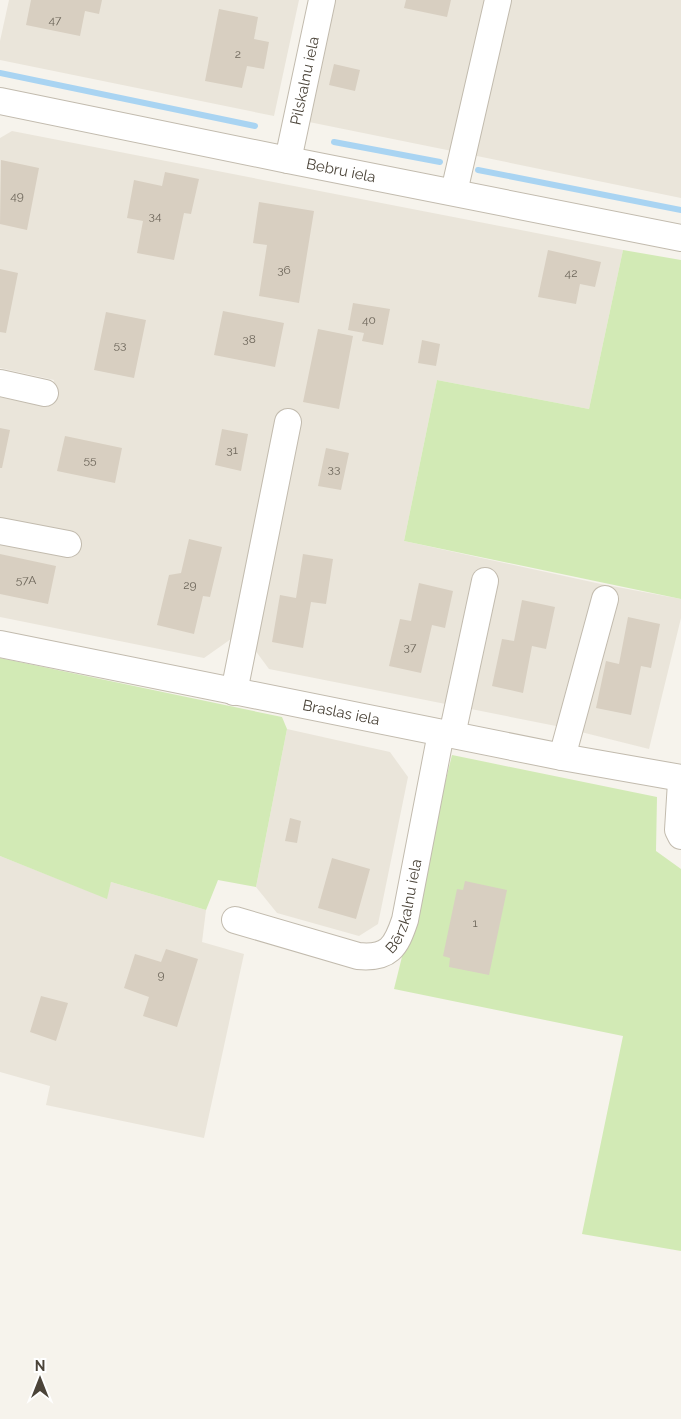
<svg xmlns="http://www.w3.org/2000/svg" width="681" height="1419" font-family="Raleway,sans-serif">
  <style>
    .residential { fill: #eae5da }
    .green { fill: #d2eab5 }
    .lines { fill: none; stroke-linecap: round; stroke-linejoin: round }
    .stream { stroke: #a9d4f2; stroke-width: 6 }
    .building { fill: #d8cfc1 }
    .minor-casing { stroke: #c2bbae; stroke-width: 28 }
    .minor { stroke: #fff; stroke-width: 26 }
    .labels { text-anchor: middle; stroke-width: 4; stroke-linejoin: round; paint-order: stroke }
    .number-label { font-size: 12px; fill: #6e675b }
    .street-label { font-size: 15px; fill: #4b4439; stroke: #fff }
  </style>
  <rect width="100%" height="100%" fill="#f6f3ec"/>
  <path class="residential" d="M 9,0 L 299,0 L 274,116 L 0,60 L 0,41 Z
    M 335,0 L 486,0 L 452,151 L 309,122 Z
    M 507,0 L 681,0 L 681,198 L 472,155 Z
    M 12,131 L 623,250 L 589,409 L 437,380 L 404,541 L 601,584 L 681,599 L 681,618 L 649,749 L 561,727 L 269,669 L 252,646 L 280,519 L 255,517 L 231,639 L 204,658 L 0,617 L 0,397 L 48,407 L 54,380 L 0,368 L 0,138 Z
    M 287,729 L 390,752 L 408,777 L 378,924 L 359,936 L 277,913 L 256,887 Z
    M 0,856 L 106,898 L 111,882 L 206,910 L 202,942 L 244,954 L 204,1138 L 46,1105 L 50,1086 L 0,1072 Z"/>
  <path class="green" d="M 623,250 L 681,260 L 681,599 L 404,541 L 437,380 L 589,409 Z
    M 0,658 L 282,717 L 287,729 L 256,887 L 218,880 L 206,910 L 111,882 L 107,899 L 0,856 Z
    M 452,755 L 657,797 L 656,851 L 681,869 L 681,1251 L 582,1234 L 623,1036 L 394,989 Z"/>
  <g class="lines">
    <path class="stream" d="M 0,73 L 255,126
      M 334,142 L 440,162
      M 478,170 L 681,210"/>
  </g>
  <path class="building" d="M 31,0 L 102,0 L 99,14 L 85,11 L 80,36 L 26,25 Z
    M 406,0 L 451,0 L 447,17 L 404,8 Z
    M 219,9 L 258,17 L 254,39 L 269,42 L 264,69 L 247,66 L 242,88 L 205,81 Z
    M 334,64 L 360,70 L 355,91 L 329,85 Z
    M 1,160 L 39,168 L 27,230 L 0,224 Z
    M 165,172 L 199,179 L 191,214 L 184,213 L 174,260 L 137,253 L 143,221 L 127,218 L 134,180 L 162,186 Z
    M 259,202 L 314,211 L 299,303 L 259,296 L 267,245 L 253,243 Z
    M 548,250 L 601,262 L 595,287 L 580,284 L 576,304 L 538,297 Z
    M 0,269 L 18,273 L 6,333 L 0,332 Z
    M 353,303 L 390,309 L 383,345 L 362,341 L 364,333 L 348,330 Z
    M 223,311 L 284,323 L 275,367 L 214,355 Z
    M 106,312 L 146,320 L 134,378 L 94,370 Z
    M 318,329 L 353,336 L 339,409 L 303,402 Z
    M 422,340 L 440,344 L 436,366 L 418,363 Z
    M 0,428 L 10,430 L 2,468 L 0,468 Z
    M 222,429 L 248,434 L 241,471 L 215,465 Z
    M 65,436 L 122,448 L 115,483 L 57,471 Z
    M 326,448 L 349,453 L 341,490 L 318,486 Z
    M 189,539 L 222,547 L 210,597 L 203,596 L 194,634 L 157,625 L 169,575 L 181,573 Z
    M 0,554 L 56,566 L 48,604 L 0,594 Z
    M 303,554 L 333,559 L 326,604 L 311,602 L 303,648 L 272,642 L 280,595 L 296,598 Z
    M 419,583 L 453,591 L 445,628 L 432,625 L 421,673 L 389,666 L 400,619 L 411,621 Z
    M 522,600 L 555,607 L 546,649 L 532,646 L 523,693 L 492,686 L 502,639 L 514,641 Z
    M 628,617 L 660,624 L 651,668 L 641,666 L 631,715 L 596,708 L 606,661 L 619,664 Z
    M 290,818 L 301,821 L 297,843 L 285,841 Z
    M 332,858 L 370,869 L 356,919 L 318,908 Z
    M 465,881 L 507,890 L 489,975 L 449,967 L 450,958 L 443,956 L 457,889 L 463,890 Z
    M 166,949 L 198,959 L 177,1027 L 143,1016 L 149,997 L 124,988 L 135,954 L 161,962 Z
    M 41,996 L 68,1003 L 56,1041 L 30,1032 Z"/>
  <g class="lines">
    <defs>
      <g id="minor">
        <path id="s1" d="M 0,101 L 288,160 L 681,238"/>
        <path id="s2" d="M 288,160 L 322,0"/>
        <path d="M 454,192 L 498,0"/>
        <path d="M 0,383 L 45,393"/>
        <path d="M 0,531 L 68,544"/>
        <path id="s3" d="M 0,644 L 562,757 L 681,778"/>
        <path d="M 234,692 L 288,422"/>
        <path d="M 452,735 L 485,581"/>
        <path d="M 562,757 L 605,599"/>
        <path d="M 681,782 L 678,830 L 681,836"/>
        <path id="s4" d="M 235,920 L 358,956 C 389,959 396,947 405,920 L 441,733"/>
      </g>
    </defs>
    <use href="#minor" class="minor-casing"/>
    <use href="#minor" class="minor"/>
  </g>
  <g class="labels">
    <g class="number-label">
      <text x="55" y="24">47</text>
      <text x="238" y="58">2</text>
      <text x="17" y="200">49</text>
      <text x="155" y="220">34</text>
      <text x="284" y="274">36</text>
      <text x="571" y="277">42</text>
      <text x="369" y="324">40</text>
      <text x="249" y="343">38</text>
      <text x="120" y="349">53</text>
      <text x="232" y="454">31</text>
      <text x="90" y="464">55</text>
      <text x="334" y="473">33</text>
      <text x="26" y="584">57A</text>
      <text x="190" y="589">29</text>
      <text x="410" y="651">37</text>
      <text x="475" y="927">1</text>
      <text x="161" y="979">9</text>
    </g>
    <g class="street-label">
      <text dy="5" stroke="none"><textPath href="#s2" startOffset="81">Pilskalnu iela</textPath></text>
      <text dy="5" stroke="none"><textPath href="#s1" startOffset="348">Bebru iela</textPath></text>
      <text dy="5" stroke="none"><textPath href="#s3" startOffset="348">Braslas iela</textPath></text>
      <text dy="5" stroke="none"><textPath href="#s4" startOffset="208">Bērzkalnu iela</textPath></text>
    </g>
  </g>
  <g transform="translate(40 1379)" stroke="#ffffff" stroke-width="4" paint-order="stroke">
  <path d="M0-4L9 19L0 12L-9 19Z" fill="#4b4439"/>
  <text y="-8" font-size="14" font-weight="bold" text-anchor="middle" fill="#4b4439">N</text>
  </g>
</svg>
